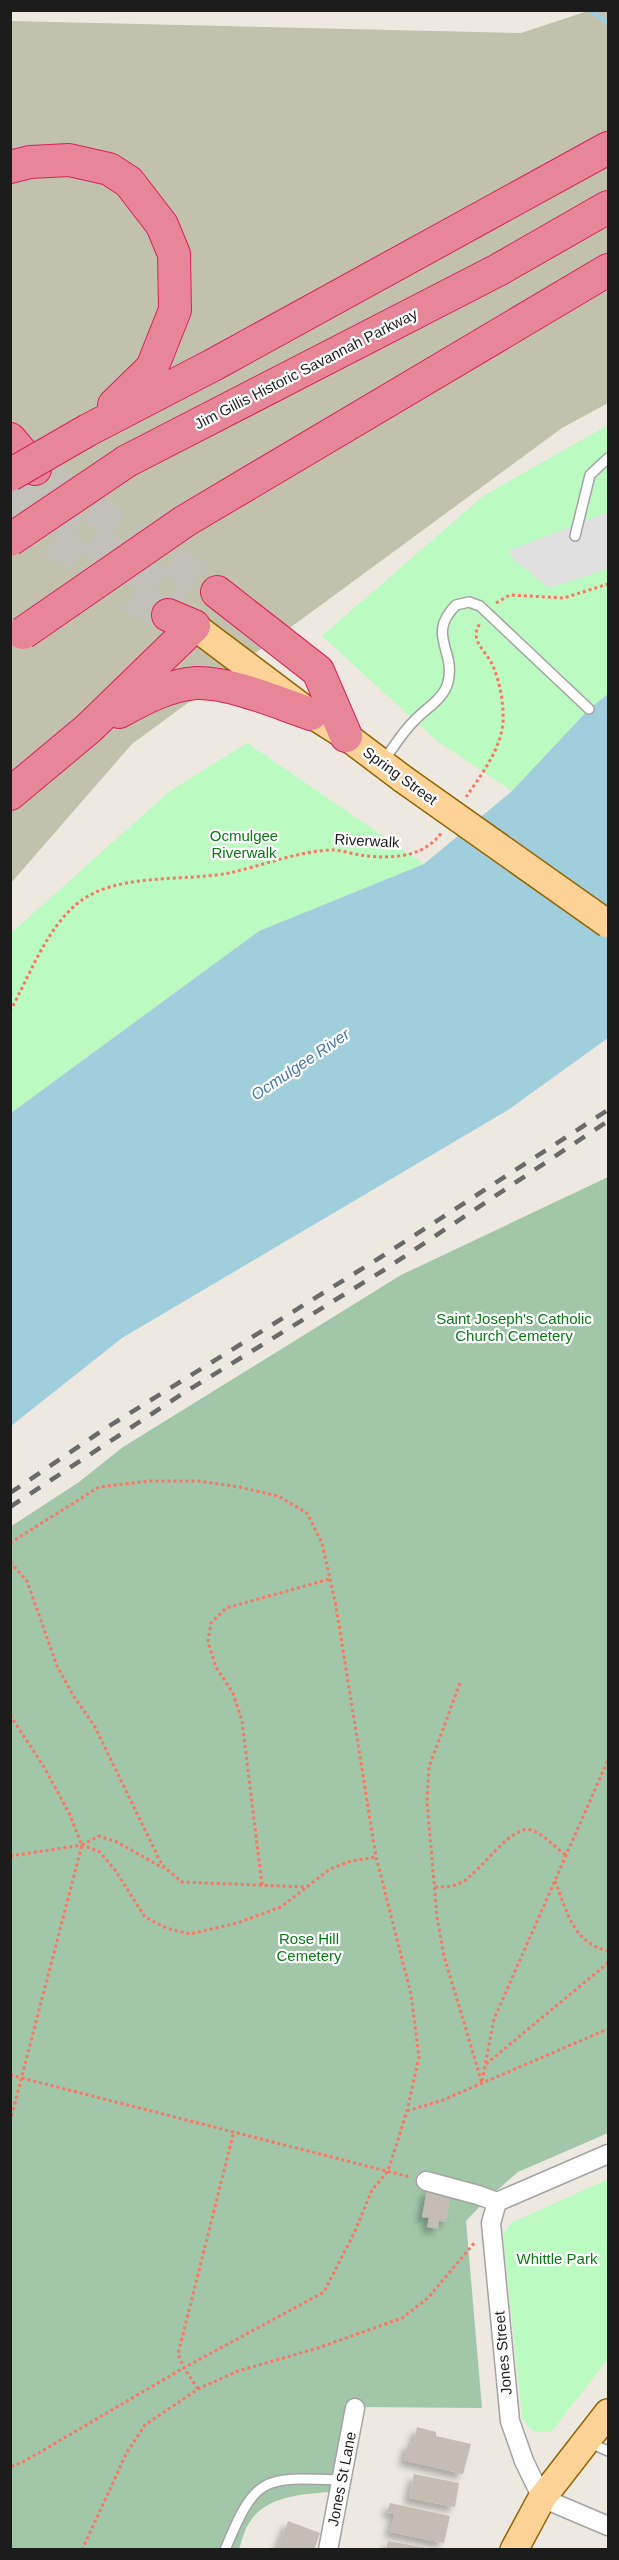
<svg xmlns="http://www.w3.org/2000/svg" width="619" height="2560" font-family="Arial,sans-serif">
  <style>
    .construction { fill: #c2c2ac }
    .cemetery { fill: #a1c7a8 }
    .park { fill: #bbfac1 }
    .parking { fill: #e0e0e0 }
    .water { fill: #a0cedc }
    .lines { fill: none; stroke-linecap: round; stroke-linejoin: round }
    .stream { stroke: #a0cedc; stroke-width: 5 }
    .building { fill: #c5bcb4; filter: url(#shadow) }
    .highway-tunnel { stroke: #c3c0ba; stroke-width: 32; stroke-dasharray: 32 16; stroke-linecap: butt }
    .lane-casing { stroke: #a3a3a3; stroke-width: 12 }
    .street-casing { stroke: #a3a3a3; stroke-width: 21 }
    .primary-casing { stroke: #936400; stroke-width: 30 }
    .highway-casing { stroke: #d9205d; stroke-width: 34 }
    .path { stroke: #fc7563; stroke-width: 3; stroke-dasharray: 3 3; stroke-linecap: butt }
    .lane { stroke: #fff; stroke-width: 9 }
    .street { stroke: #fff; stroke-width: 18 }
    .primary { stroke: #fdd296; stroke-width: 27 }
    .highway { stroke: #e78697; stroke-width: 32 }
    .rail { stroke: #6a6a6a; stroke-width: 4.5; stroke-dasharray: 12 12; stroke-linecap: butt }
    .primary-bridge-casing { stroke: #936400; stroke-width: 30; stroke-linecap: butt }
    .highway-bridge-casing { stroke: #d9205d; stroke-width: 34; stroke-linecap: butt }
    .primary-bridge { stroke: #fdd296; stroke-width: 27 }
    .highway-bridge { stroke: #e78697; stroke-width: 32 }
    .labels { text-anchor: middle; stroke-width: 4.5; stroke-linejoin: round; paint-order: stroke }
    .street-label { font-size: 15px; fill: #1c1c1c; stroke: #fff }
    .park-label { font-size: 15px; fill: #097a14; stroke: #fff }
    .water-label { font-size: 16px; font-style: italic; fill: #4778ac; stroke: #fff }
  </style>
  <defs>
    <filter id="shadow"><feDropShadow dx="-5.5" dy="5.5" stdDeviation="3" flood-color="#0004"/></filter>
  </defs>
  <rect width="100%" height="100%" fill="#ede9e1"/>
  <path class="construction" d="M 588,11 L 608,11 L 608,403 L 562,428 L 132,744 L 11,883 L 11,21 L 521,33 Z"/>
  <path class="cemetery" d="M 608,1177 L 608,2133 L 518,2172 L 488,2198 L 466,2221 L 482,2408 L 353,2407 L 330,2492 C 302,2494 265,2496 249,2523 C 244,2530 242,2541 239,2549 L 11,2549 L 10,1527 L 79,1482 L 123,1447 L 401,1275 Z"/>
  <path class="park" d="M 608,425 L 608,694 L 589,709 L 512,791 L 436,740 L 322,636 L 483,496 Z
    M 247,743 L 424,864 L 259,931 L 11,1113 L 10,934 L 170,791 Z
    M 608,2179 L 608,2359 L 552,2431 C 536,2434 530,2432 522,2418 L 503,2234 L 511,2223 Z"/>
  <path class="parking" d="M 608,512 L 608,569 L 549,588 L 514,560 L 508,551 Z"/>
  <path class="water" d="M 608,694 L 608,1038 L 508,1110 L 122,1338 L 11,1426 L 11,1113 L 259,931 L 424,864 L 512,791 L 589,709 Z"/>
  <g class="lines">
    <path class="stream" d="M 590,10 L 608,23"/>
  </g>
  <path class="building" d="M 427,2189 L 443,2192 L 442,2197 L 450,2198 L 446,2222 L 439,2221 L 438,2229 L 427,2227 L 429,2218 L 422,2217 Z
    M 417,2427 L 436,2432 L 436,2436 L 471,2444 L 463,2474 L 404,2460 L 408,2443 L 413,2444 Z
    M 414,2474 L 459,2483 L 455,2507 L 409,2498 Z
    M 390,2503 L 450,2516 L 444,2543 L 390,2532 L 395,2513 L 387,2512 Z
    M 288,2521 L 320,2533 L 314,2550 L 277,2550 Z
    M 388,2541 L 427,2548 L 427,2550 L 386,2550 Z"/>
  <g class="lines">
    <path class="highway-tunnel" d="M 11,455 L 35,469 L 217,592
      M 10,488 L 154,581 L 176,606
      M 10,518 L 87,563 L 142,603 L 168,615"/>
    <defs>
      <path id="lane" d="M 575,536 L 590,475 L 608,458
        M 384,760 C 394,747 403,731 415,720 C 426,708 444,699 448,682 C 456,650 426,635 456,605 L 469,602 L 480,606 L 589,709
        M 588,2442 L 608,2451
        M 225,2550 C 256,2474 264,2477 342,2480"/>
      <path id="street" d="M 608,2154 L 497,2202 L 491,2223 L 510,2421 L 524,2461 L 542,2498 L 608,2526
        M 426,2181 L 478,2195 L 497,2202
        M 328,2550 L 355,2408"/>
      <path id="primary" d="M 194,626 L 311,714 L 346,736 L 403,779
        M 514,2550 L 542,2498 L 608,2413"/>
      <path id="highway" d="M 10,167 L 30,162 L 69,160 L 109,169 L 129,182 L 162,225 L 174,254 L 175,310 L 152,368 L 114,405
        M 88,430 L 213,365 L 608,148
        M 10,439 L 35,469
        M 127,461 L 498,270 L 608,207
        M 185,521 L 608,270
        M 217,592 L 318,671 L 346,736
        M 168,615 L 194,626
        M 119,712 C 143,699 168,685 196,683 C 231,682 278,703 311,714
        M 10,794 L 89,728 L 194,626"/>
    </defs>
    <use href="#lane" class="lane-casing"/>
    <use href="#street" class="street-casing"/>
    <use href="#primary" class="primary-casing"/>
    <use href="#highway" class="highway-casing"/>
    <path class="path" d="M 496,603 L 510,595 L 564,598 L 608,584
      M 466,797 C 481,775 500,751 503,723 C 504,704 500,681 492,664 C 488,656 480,648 477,640 C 475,633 477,627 481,622
      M 10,1011 C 31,974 45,930 78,903 C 117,872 182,882 229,873 C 261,866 299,851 332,850 C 340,850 350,853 359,855 C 389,859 423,859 442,832
      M 10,1543 L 99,1487 L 149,1481 L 199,1481 L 239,1487 L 278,1496 L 307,1513 L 322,1543 L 336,1606 L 376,1857 L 411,1994 L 419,2057 L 407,2111 L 388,2171 L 372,2190 L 355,2231 L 324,2292 L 180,2370 L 23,2462 L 10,2467
      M 10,1562 L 27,1581 L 57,1666 L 73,1695 L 95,1727 L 162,1865 L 182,1882 L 307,1887
      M 460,1683 L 429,1767 L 427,1801 L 437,1917 L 444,1956 L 482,2083
      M 10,1715 L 44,1767 L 69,1813 L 82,1845 L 10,2122
      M 82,1845 L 99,1836 L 117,1842 L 163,1868
      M 10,1856 L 82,1845 L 100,1852 L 115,1870 L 145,1917 L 166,1928 L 190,1934 L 237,1923 L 281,1907 L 330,1869 L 351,1861 L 376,1857
      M 555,1881 C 567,1911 572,1942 608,1951
      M 262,1885 L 242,1721 L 233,1693 L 216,1667 L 208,1642 L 211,1623 L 226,1608 L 330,1579
      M 435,1887 C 445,1887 453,1887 462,1882 C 481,1872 511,1824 531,1830 C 544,1834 555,1848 566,1855
      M 486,2064 L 608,1963
      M 10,2075 L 410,2177
      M 482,2081 L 494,2019 L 608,1760
      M 407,2111 L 443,2100 L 608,2029
      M 198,2389 L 184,2368 L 178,2354 L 234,2131
      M 82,2550 L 127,2452 L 145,2425 L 198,2389 L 238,2371 L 318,2348 L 402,2318 L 428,2298 L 475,2242"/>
    <use href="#lane" class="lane"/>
    <use href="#street" class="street"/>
    <use href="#primary" class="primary"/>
    <use href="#highway" class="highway"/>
    <path class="rail" d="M 10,1493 L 106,1428 L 381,1257 L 608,1110
      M 10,1507 L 182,1394 L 384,1270 L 608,1121"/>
    <defs>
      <path id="primary-bridge" d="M 403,779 L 608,924"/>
      <path id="highway-bridge" d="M 10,475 L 88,430
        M 10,540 L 127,461
        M 23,633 L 185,521"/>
    </defs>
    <use href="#primary-bridge" class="primary-bridge-casing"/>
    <use href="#highway-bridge" class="highway-bridge-casing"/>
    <use href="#primary-bridge" class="primary-bridge"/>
    <use href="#highway-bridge" class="highway-bridge"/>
  </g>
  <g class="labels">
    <g class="street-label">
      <text transform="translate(306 369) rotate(-27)" y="5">Jim Gillis Historic Savannah Parkway</text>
      <text transform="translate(400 776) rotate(36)" y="5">Spring Street</text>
      <text transform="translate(367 841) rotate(3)" y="5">Riverwalk</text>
      <text transform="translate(503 2353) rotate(-95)" y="5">Jones Street</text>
      <text transform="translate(342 2479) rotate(-79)" y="5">Jones St Lane</text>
    </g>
    <g class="park-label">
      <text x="244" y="841">Ocmulgee<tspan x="244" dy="17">Riverwalk</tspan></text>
      <text x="514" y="1324">Saint Joseph's Catholic<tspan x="514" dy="17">Church Cemetery</tspan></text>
      <text x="309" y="1944">Rose Hill<tspan x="309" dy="17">Cemetery</tspan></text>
      <text x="557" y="2264">Whittle Park</text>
    </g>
    <g class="water-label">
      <text transform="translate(300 1064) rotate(-34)" y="6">Ocmulgee River</text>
    </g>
  </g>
  <rect width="619" height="2560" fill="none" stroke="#1c1c1c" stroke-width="24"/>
</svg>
